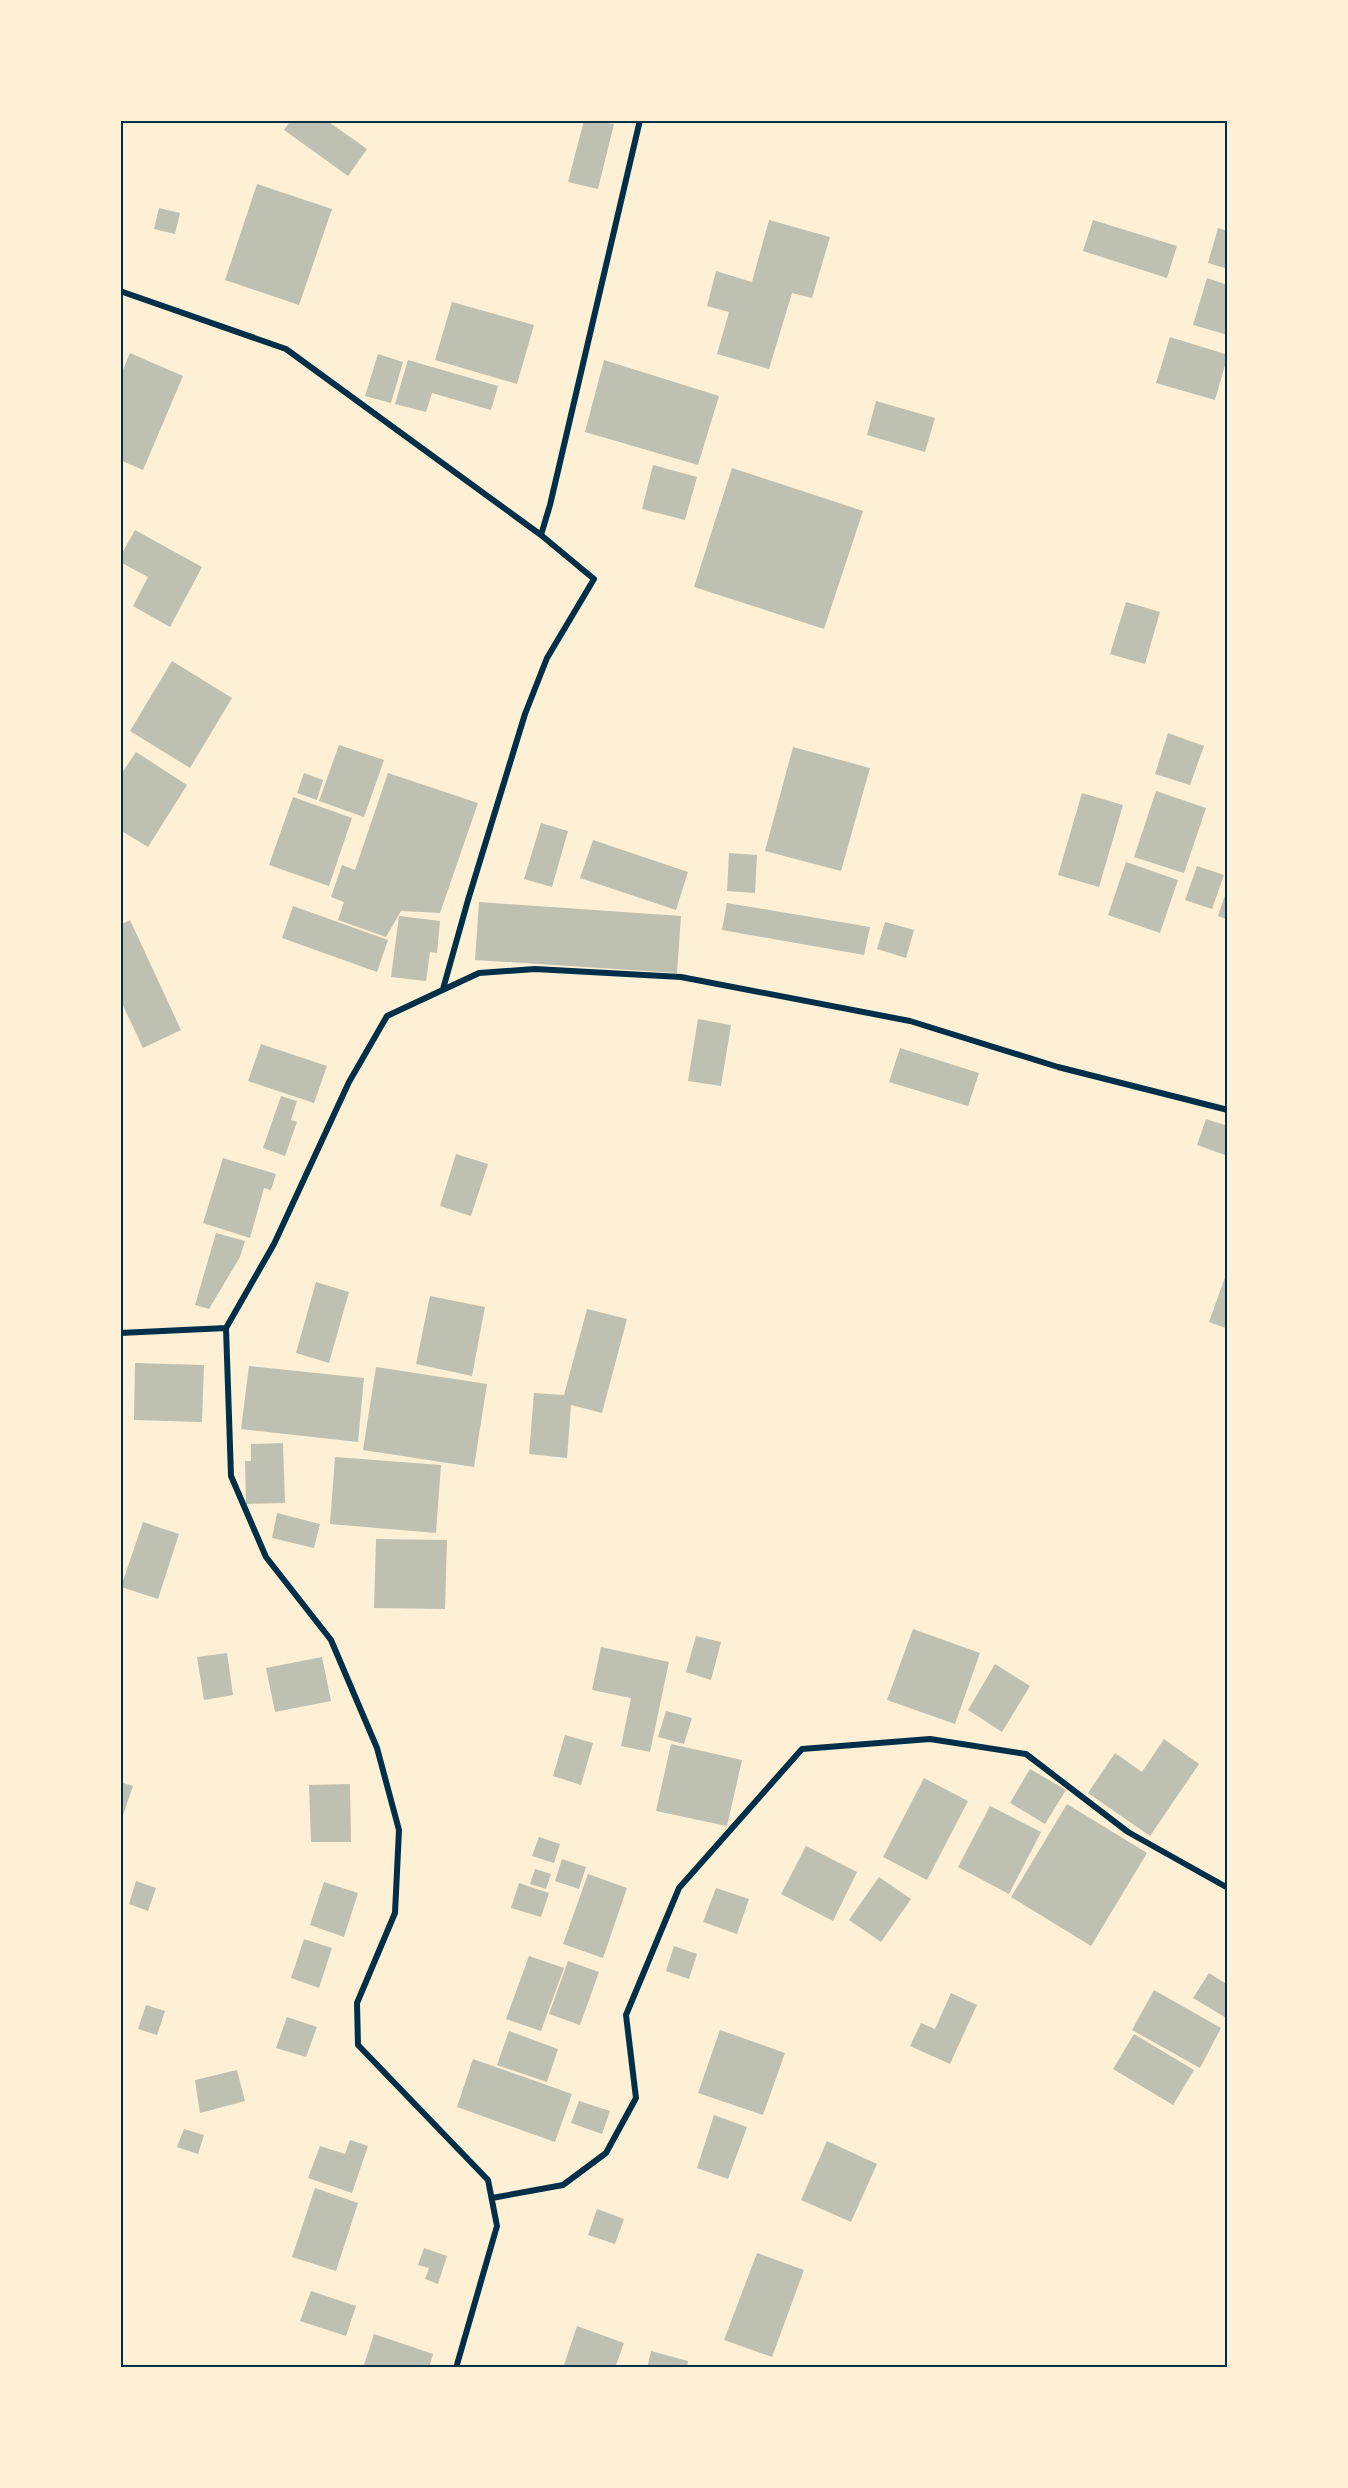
<svg xmlns="http://www.w3.org/2000/svg" width="1348" height="2488" font-family="'Nunito Sans',sans-serif">
  <style>
    .building { fill: #bec0b2 }
    .lines { fill: none; stroke-linecap: round; stroke-linejoin: round }
    .minor { stroke: #003049; stroke-width: 6 }
    .neatline { fill: none; stroke: #003049; stroke-width: 2 }
  </style>
  <rect width="100%" height="100%" fill="#fdf0d5"/>
  <path class="building" d="M 291,120 L 326,120 L 367,149 L 348,176 L 284,130 Z
    M 584,120 L 614,124 L 598,189 L 568,182 Z
    M 257,184 L 332,209 L 299,305 L 225,280 Z
    M 159,208 L 180,213 L 175,234 L 154,229 Z
    M 769,220 L 830,237 L 812,298 L 792,293 L 769,369 L 717,354 L 729,312 L 707,306 L 716,271 L 752,282 Z
    M 1093,220 L 1177,246 L 1167,278 L 1083,251 Z
    M 1218,228 L 1228,231 L 1228,269 L 1208,263 Z
    M 1207,278 L 1228,285 L 1228,335 L 1193,325 Z
    M 452,302 L 534,325 L 517,384 L 435,360 Z
    M 1170,337 L 1228,355 L 1215,400 L 1156,383 Z
    M 130,353 L 183,376 L 143,470 L 120,460 L 120,377 Z
    M 378,354 L 403,362 L 391,403 L 365,396 Z
    M 408,360 L 498,386 L 491,410 L 432,393 L 426,412 L 395,404 Z
    M 604,360 L 719,396 L 698,465 L 585,432 Z
    M 876,401 L 935,418 L 925,452 L 867,435 Z
    M 653,465 L 697,477 L 685,520 L 642,509 Z
    M 732,468 L 863,511 L 824,629 L 694,587 Z
    M 135,530 L 202,567 L 170,627 L 133,606 L 148,577 L 120,562 L 120,557 Z
    M 1126,602 L 1160,612 L 1145,664 L 1110,654 Z
    M 172,661 L 232,698 L 190,768 L 130,731 Z
    M 1168,733 L 1204,746 L 1190,785 L 1155,774 Z
    M 339,745 L 384,760 L 364,817 L 319,801 Z
    M 793,747 L 870,768 L 841,871 L 765,851 Z
    M 136,752 L 187,785 L 148,847 L 120,830 L 120,776 Z
    M 304,773 L 323,780 L 317,800 L 297,793 Z
    M 388,773 L 478,803 L 440,913 L 401,911 L 386,937 L 338,920 L 344,902 L 331,897 L 342,865 L 355,870 Z
    M 1156,791 L 1206,808 L 1184,873 L 1134,857 Z
    M 1082,793 L 1123,805 L 1099,887 L 1058,875 Z
    M 293,797 L 352,818 L 329,886 L 269,865 Z
    M 541,823 L 568,831 L 552,887 L 524,879 Z
    M 593,840 L 688,872 L 676,910 L 580,878 Z
    M 729,853 L 757,855 L 755,893 L 727,891 Z
    M 1126,862 L 1178,880 L 1160,933 L 1108,915 Z
    M 1197,866 L 1224,875 L 1212,909 L 1185,900 Z
    M 1228,886 L 1228,920 L 1218,916 Z
    M 479,902 L 681,916 L 677,973 L 475,960 Z
    M 727,903 L 870,927 L 864,955 L 722,930 Z
    M 293,906 L 388,940 L 377,972 L 282,938 Z
    M 399,916 L 440,921 L 437,953 L 430,952 L 426,981 L 391,977 Z
    M 130,920 L 181,1030 L 143,1048 L 120,999 L 120,925 Z
    M 885,922 L 914,930 L 906,958 L 877,949 Z
    M 698,1019 L 731,1025 L 721,1086 L 688,1081 Z
    M 261,1044 L 327,1066 L 314,1103 L 248,1081 Z
    M 900,1048 L 979,1073 L 968,1106 L 889,1082 Z
    M 281,1096 L 297,1101 L 291,1120 L 297,1122 L 285,1156 L 263,1148 Z
    M 1206,1119 L 1228,1126 L 1228,1156 L 1197,1145 Z
    M 456,1154 L 488,1164 L 471,1216 L 440,1206 Z
    M 223,1158 L 276,1174 L 271,1190 L 264,1188 L 250,1238 L 203,1223 Z
    M 216,1233 L 245,1241 L 240,1257 L 209,1309 L 195,1305 Z
    M 1228,1269 L 1228,1329 L 1209,1322 Z
    M 316,1282 L 349,1292 L 329,1363 L 296,1353 Z
    M 430,1296 L 485,1307 L 472,1376 L 416,1364 Z
    M 587,1309 L 627,1319 L 602,1413 L 571,1405 L 567,1458 L 529,1454 L 534,1393 L 564,1395 Z
    M 135,1363 L 204,1365 L 202,1422 L 134,1420 Z
    M 249,1366 L 364,1378 L 358,1442 L 241,1429 Z
    M 376,1367 L 487,1384 L 474,1467 L 363,1450 Z
    M 283,1443 L 285,1503 L 246,1504 L 245,1461 L 251,1461 L 251,1444 Z
    M 335,1457 L 441,1465 L 436,1533 L 330,1524 Z
    M 277,1513 L 320,1524 L 314,1548 L 272,1538 Z
    M 143,1522 L 179,1534 L 158,1599 L 121,1587 Z
    M 376,1539 L 447,1540 L 445,1609 L 374,1608 Z
    M 913,1629 L 980,1653 L 955,1724 L 887,1700 Z
    M 696,1636 L 721,1642 L 711,1680 L 686,1672 Z
    M 601,1647 L 669,1662 L 650,1752 L 621,1746 L 631,1698 L 592,1690 Z
    M 227,1653 L 233,1695 L 204,1700 L 197,1657 Z
    M 322,1657 L 331,1701 L 275,1712 L 266,1668 Z
    M 995,1664 L 1030,1686 L 1002,1732 L 968,1710 Z
    M 666,1711 L 692,1718 L 684,1744 L 658,1737 Z
    M 565,1735 L 593,1743 L 581,1785 L 553,1776 Z
    M 1164,1739 L 1199,1764 L 1150,1836 L 1088,1793 L 1115,1753 L 1142,1772 Z
    M 671,1744 L 742,1760 L 727,1826 L 656,1811 Z
    M 1030,1769 L 1066,1790 L 1045,1824 L 1010,1803 Z
    M 924,1778 L 968,1801 L 927,1880 L 883,1857 Z
    M 120,1782 L 133,1786 L 120,1824 Z
    M 350,1784 L 351,1842 L 311,1842 L 309,1785 Z
    M 1067,1804 L 1147,1853 L 1091,1946 L 1011,1897 Z
    M 990,1806 L 1041,1832 L 1009,1894 L 958,1867 Z
    M 539,1837 L 560,1844 L 554,1863 L 532,1856 Z
    M 806,1846 L 857,1872 L 833,1921 L 781,1894 Z
    M 562,1859 L 586,1867 L 579,1889 L 555,1881 Z
    M 535,1869 L 551,1874 L 546,1889 L 530,1884 Z
    M 588,1874 L 627,1888 L 603,1958 L 563,1944 Z
    M 879,1877 L 911,1899 L 881,1942 L 849,1920 Z
    M 136,1881 L 156,1888 L 148,1911 L 129,1904 Z
    M 324,1882 L 358,1893 L 344,1937 L 310,1925 Z
    M 519,1883 L 549,1893 L 541,1917 L 511,1908 Z
    M 716,1888 L 749,1899 L 737,1934 L 703,1922 Z
    M 304,1939 L 332,1948 L 319,1988 L 291,1978 Z
    M 674,1946 L 697,1954 L 689,1979 L 666,1971 Z
    M 529,1956 L 564,1968 L 541,2031 L 506,2019 Z
    M 568,1961 L 599,1972 L 580,2025 L 549,2014 Z
    M 1209,1973 L 1228,1985 L 1228,2019 L 1193,1998 Z
    M 1154,1990 L 1221,2028 L 1200,2068 L 1132,2030 Z
    M 951,1993 L 977,2005 L 950,2064 L 910,2046 L 921,2023 L 935,2029 Z
    M 146,2005 L 165,2011 L 157,2035 L 138,2029 Z
    M 287,2017 L 317,2027 L 306,2057 L 276,2048 Z
    M 720,2030 L 785,2053 L 763,2115 L 698,2093 Z
    M 509,2031 L 558,2049 L 547,2082 L 497,2065 Z
    M 1134,2034 L 1194,2070 L 1173,2105 L 1113,2069 Z
    M 473,2059 L 572,2094 L 555,2142 L 457,2107 Z
    M 237,2070 L 245,2101 L 200,2113 L 195,2080 Z
    M 579,2101 L 610,2111 L 602,2134 L 571,2123 Z
    M 714,2115 L 747,2127 L 728,2179 L 697,2168 Z
    M 184,2129 L 204,2135 L 198,2154 L 177,2147 Z
    M 350,2140 L 368,2146 L 352,2193 L 308,2178 L 320,2146 L 345,2154 Z
    M 827,2141 L 877,2164 L 851,2222 L 801,2200 Z
    M 315,2188 L 358,2203 L 336,2271 L 292,2257 Z
    M 597,2209 L 624,2219 L 615,2244 L 588,2235 Z
    M 424,2248 L 447,2256 L 438,2284 L 425,2279 L 429,2268 L 418,2265 Z
    M 757,2253 L 804,2270 L 772,2357 L 724,2340 Z
    M 311,2291 L 356,2306 L 346,2336 L 300,2321 Z
    M 577,2326 L 624,2343 L 615,2368 L 563,2368 Z
    M 374,2334 L 433,2354 L 429,2368 L 363,2368 Z
    M 651,2351 L 688,2361 L 687,2368 L 647,2368 Z"/>
  <g class="lines">
    <path class="minor" d="M 120,291 L 286,349 L 541,535 L 594,579 L 547,658 L 525,714 L 468,900 L 443,989
      M 541,535 L 550,505 L 640,120
      M 226,1328 L 274,1244 L 349,1082 L 387,1016 L 479,973 L 535,969 L 681,977 L 910,1021 L 1058,1067 L 1228,1110
      M 226,1328 L 231,1476 L 266,1557 L 331,1640 L 377,1748 L 399,1830 L 395,1913 L 357,2003 L 358,2045 L 488,2180 L 497,2226 L 456,2368
      M 120,1333 L 226,1328
      M 492,2198 L 563,2185 L 606,2153 L 636,2098 L 626,2015 L 679,1888 L 802,1749 L 930,1739 L 1026,1754 L 1128,1832 L 1228,1888"/>
  </g>
  <rect width="1348" height="2488" fill="none" stroke="#fdf0d5" stroke-width="243"/>
  <rect x="122" y="122" width="1104" height="2244" class="neatline"/>
</svg>
